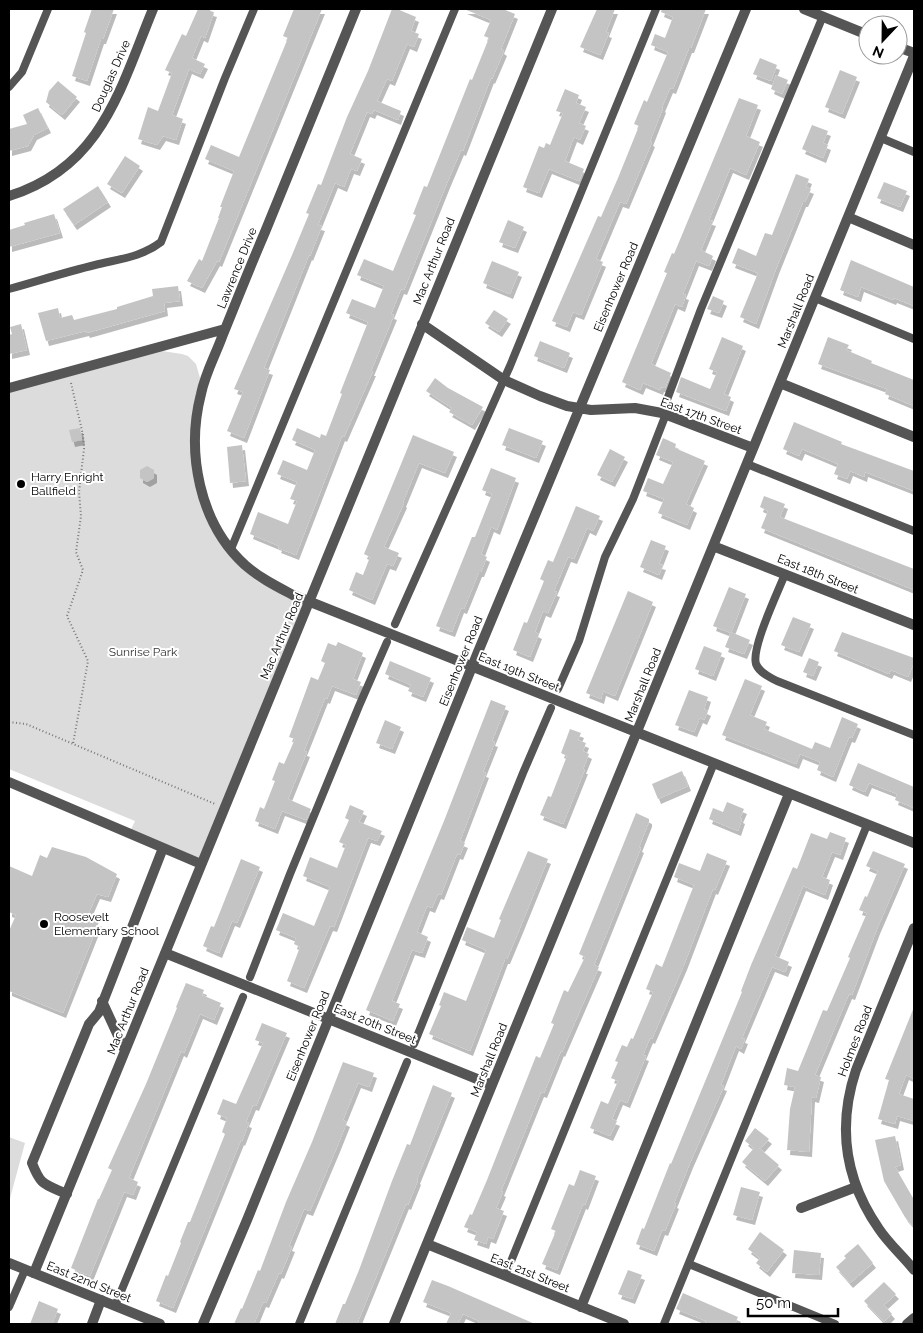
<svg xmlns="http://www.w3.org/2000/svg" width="923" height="1333" font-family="Raleway,sans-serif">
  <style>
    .green { fill: #dcdcdc }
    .building { fill: #c4c4c4; filter: url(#shadow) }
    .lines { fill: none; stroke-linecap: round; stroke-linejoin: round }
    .path { stroke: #777; stroke-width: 2; stroke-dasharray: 1 2.5; stroke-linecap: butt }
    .service { stroke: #555; stroke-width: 8 }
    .minor { stroke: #555; stroke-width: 10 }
    .tertiary { stroke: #555; stroke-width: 10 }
    .poi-dot { fill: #000; stroke: #fff; stroke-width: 2 }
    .labels { text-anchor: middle; stroke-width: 4; stroke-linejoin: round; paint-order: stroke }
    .street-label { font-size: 12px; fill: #000; stroke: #fff }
    .poi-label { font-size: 12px; fill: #000; stroke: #fff; text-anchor: start }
    .park-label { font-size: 12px; fill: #333; stroke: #fff }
  </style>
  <defs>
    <filter id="shadow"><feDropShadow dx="3" dy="5" stdDeviation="0" flood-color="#0004"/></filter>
  </defs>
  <rect width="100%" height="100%" fill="#fff"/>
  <path class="green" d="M 162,351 L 182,354 L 188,356 L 196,364 L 200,378 L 195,437 L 209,513 L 244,564 L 310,601 L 201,864 L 129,834 L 135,821 L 9,769 L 9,388 Z
    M 9,1137 L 25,1143 L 9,1202 Z"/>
  <path class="building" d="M 92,9 L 114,9 L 103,39 L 101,39 L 87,81 L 72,76 L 86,33 L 84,32 Z
    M 198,9 L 211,9 L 210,11 L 214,12 L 205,38 L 201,36 L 192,58 L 205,64 L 200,74 L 189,69 L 172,115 L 183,119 L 176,140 L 163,136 L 157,145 L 138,139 L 148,107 L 158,111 L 172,73 L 165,70 L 182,34 L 186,36 Z
    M 294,9 L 322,9 L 219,262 L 217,261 L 202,288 L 187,281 L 199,259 L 202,261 L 219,218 L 218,218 L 222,207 L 220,207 L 234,171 L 205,159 L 211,145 L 239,157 L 288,38 L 283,36 Z
    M 392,9 L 397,9 L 416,17 L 411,31 L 419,34 L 414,47 L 407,44 L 392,81 L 387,79 L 377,101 L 401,111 L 398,120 L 374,110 L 372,114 L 367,112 L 350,154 L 362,159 L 357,171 L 351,169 L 344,187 L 335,183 L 318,225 L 322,226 L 310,256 L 309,255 L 264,368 L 270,370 L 244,438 L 227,431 L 243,392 L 234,389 L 292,255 L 309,214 L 306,213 L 318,184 L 321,185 L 347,117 L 368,71 Z
    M 464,9 L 503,9 L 515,14 L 501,49 L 504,51 L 492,79 L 491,78 L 463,151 L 461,150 L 447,183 L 404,290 L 401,289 L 391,314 L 394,315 L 371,371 L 373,371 L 344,437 L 342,436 L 296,555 L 278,548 L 279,546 L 250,534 L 258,512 L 288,524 L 297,501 L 290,499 L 297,482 L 277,474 L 283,460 L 307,470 L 315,450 L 292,440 L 297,428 L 320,438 L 321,434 L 326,436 L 342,394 L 340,393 L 368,322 L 346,313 L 352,299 L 375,308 L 384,286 L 357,275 L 364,259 L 393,271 L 416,215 L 413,214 L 424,186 L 427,187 L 470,79 L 472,80 L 489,38 L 484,36 L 491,20 Z
    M 597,9 L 615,9 L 606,32 L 609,33 L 600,55 L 580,47 Z
    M 662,9 L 706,9 L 691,48 L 689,48 L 673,89 L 670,88 L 662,107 L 663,108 L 650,141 L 652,142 L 626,204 L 620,202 L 596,259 L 603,262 L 581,315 L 573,312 L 567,327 L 552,321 L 598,216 L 601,217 L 618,178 L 639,126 L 634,124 L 644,100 L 647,102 L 668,52 L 651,45 L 655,34 L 665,38 L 673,17 L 661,12 Z
    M 760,58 L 777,65 L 771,81 L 753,74 Z
    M 840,70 L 857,77 L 842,114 L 825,107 Z
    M 776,75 L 788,80 L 782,94 L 771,89 Z
    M 58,81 L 77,97 L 62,115 L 46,102 L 49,91 Z
    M 565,89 L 579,95 L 576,103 L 586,107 L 579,123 L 586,126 L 580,140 L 574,137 L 565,161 L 584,169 L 579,181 L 549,169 L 539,193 L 523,187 L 539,146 L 544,148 L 546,143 L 550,145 L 563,113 L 556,111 Z
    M 739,98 L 758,105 L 746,136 L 760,142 L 746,175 L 730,168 L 709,220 L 713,221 L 701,250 L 713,256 L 709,266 L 696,261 L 683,294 L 686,295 L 682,307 L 675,304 L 651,364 L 671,373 L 665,388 L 661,387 L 660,390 L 643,383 L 640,390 L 622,382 L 667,273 L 664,272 L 672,253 L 674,254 Z
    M 38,108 L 48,128 L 34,135 L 28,146 L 9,151 L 9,129 L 27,124 L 23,115 Z
    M 812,125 L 828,131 L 823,143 L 828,145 L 823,158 L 802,149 Z
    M 125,156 L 140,166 L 122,193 L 107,184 Z
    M 796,174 L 809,179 L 806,187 L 811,189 L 805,202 L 803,202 L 776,269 L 756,324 L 740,317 L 758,273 L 732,263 L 738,248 L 756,256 L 765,233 L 772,235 Z
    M 884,182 L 907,191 L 900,207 L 877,198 Z
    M 98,186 L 108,202 L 74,225 L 63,209 Z
    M 54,214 L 60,233 L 9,247 L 9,230 L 25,225 L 24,223 Z
    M 508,220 L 524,227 L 515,248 L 499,242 Z
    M 851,260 L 914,287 L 914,306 L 894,298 L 893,300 L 861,287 L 858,297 L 840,290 Z
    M 492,261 L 519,272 L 510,294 L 483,283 Z
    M 178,286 L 180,301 L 164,303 L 165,311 L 87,333 L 86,331 L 46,341 L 38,313 L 58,308 L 60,318 L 72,315 L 74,320 L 117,309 L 117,307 L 153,296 L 152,289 Z
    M 713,296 L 724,301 L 719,313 L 707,309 Z
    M 494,310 L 508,319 L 499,332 L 485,323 Z
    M 21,324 L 27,350 L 9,354 L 9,335 L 12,334 L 10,327 Z
    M 722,337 L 743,346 L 724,394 L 731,397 L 726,411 L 676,392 L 681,377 L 710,389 L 717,372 L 709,369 Z
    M 828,337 L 849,345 L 846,350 L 872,361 L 871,363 L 914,380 L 914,406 L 885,394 L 887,389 L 818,364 Z
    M 540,341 L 570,353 L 564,368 L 534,356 Z
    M 435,378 L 448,388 L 483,407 L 472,425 L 449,412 L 452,408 L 426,391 Z
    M 794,422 L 842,442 L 841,444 L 914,471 L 914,491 L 865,472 L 864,477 L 850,471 L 847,479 L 834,474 L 838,464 L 802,449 L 799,456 L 783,449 Z
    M 80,428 L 82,440 L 72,442 L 69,430 Z
    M 509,428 L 543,441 L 536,458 L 502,445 Z
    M 413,435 L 454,452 L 445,473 L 419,463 L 403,502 L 404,503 L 384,547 L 399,553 L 393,566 L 387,564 L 372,600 L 349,590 L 356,572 L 363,575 L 370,557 L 364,554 Z
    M 663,438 L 676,444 L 675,448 L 705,461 L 686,504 L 694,508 L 687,525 L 658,513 L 664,499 L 643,491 L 648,478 L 663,484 L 673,462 L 656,455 Z
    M 242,445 L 246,481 L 230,483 L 227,447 Z
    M 610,449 L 625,457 L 612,482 L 597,475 Z
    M 147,466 L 154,470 L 154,478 L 147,482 L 140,478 L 140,470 Z
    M 491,468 L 516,478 L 497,530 L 491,527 L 481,554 L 487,557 L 481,572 L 479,572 L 464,609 L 461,608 L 452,632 L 436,626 L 472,537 L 475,537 L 492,494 L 482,490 Z
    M 764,496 L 785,504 L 780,517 L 914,569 L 914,590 L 761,528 L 768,511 L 760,507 Z
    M 576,506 L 600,516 L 593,531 L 587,528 L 574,559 L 568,557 L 554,591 L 557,592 L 548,613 L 543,611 L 535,632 L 539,634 L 530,657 L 513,650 L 524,622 L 527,623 L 544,581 L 540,579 L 548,560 L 553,562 Z
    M 651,540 L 666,546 L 659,564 L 663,565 L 659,575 L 640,567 Z
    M 729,587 L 746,594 L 731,633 L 713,626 Z
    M 628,591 L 653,602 L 615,696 L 603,691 L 601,699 L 586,693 Z
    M 793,617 L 811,624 L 799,652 L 781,645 Z
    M 731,632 L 750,640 L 744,654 L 725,647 Z
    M 842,632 L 914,658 L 914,663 L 908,677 L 891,670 L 889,674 L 834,651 Z
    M 338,642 L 363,653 L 353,679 L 361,682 L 356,695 L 332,686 L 327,699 L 325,698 L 304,751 L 307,752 L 288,799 L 311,809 L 306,820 L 282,811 L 275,829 L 255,821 L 260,807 L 264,809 L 275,781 L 272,780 L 279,762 L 284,764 L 295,739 L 289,737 L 311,677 L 318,680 L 325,663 L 321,661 L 328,643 L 336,646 Z
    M 704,646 L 722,653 L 713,676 L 695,669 Z
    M 809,658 L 819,662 L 813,676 L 803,672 Z
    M 390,661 L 431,678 L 423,697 L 408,691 L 411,685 L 385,674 Z
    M 745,679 L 762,686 L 750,715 L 767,722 L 764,729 L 812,749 L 815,742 L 830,748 L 842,717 L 858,724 L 852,738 L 849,737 L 833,777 L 817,770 L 820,762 L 800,754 L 796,764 L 722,735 Z
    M 689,690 L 708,697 L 704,709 L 708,711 L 704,720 L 700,718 L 694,732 L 675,725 Z
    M 491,700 L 506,706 L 492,741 L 495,742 L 483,772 L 486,773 L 460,841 L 465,843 L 460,855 L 457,854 L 441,895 L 438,894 L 432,908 L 427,906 L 417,932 L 428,937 L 422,953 L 412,950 L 392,1001 L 400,1004 L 393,1021 L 366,1010 L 444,821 Z
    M 385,720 L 401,727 L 392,749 L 376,743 Z
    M 570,729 L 581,733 L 578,740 L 586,743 L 583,751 L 589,754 L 583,769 L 585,769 L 563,824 L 540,815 L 548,796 L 551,797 L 567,756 L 561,753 Z
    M 858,763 L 914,787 L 914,808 L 895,800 L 897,794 L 869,783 L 865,792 L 849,785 Z
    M 682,771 L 688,786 L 658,799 L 652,784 Z
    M 727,802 L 744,809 L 740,818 L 742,819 L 738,831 L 709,819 L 713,808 L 723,812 Z
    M 350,805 L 364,811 L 359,822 L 382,831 L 377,841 L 368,838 L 334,927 L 330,926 L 304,988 L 287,981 L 300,947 L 294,944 L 296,938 L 276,930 L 283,913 L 314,926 L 330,887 L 303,876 L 310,857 L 337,868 L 346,845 L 339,842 L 349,820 L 345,818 Z
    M 636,813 L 649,819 L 649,822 L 639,847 L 641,848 L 594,965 L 599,967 L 562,1052 L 561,1051 L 544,1093 L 541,1092 L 501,1191 L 503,1192 L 496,1208 L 504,1211 L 493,1239 L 488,1237 L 486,1244 L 474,1240 L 477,1232 L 464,1227 L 470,1214 L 472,1215 L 487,1180 L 536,1056 L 540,1058 L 554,1024 L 551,1023 L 564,990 L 568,992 L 585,957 L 579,954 Z
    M 830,832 L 846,838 L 840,855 L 832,852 L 822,877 L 830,880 L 825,895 L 803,886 L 775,956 L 789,962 L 785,972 L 772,967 L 742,1038 L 745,1039 L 741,1049 L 736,1046 L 721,1085 L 724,1086 L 690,1163 L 674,1203 L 676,1204 L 665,1231 L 662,1230 L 654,1251 L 636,1244 L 642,1228 L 644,1229 L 670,1163 L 671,1164 L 742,992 L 741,991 L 751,965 L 793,867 L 797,869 L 811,833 L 827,839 Z
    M 52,847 L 86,857 L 117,874 L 108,897 L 97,894 L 87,917 L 99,922 L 63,1013 L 9,991 L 9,931 L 16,915 L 9,912 L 9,866 L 32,876 L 40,855 L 47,858 Z
    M 528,851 L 548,859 L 520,928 L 507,959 L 505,959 L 470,1051 L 429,1034 L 441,1006 L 439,1005 L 444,992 L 466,1001 L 486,950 L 462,940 L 467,927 L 494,938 L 501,920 L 499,919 Z
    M 873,851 L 905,864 L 877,929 L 852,995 L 849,994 L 815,1075 L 821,1077 L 816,1098 L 812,1097 L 809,1152 L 787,1150 L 790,1109 L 795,1087 L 784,1085 L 787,1068 L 798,1071 L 823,1010 L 827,1011 L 850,958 L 848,957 L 867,913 L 859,910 L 865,896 L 867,897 L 878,871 L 866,866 Z
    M 707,853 L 727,861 L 715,890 L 713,889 L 684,965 L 652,1039 L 650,1038 L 643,1055 L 646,1056 L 627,1103 L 620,1100 L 612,1119 L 617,1121 L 610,1136 L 590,1128 L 601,1101 L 608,1104 L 618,1081 L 611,1078 L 618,1062 L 615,1061 L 622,1045 L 627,1047 L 631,1038 L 633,1039 L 653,992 L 646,989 L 656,964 L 662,967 L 694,885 L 674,877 L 679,863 L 700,871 Z
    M 241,859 L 260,867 L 237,923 L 232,921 L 219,953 L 203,946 L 211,926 L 214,927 Z
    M 186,983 L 204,990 L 202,995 L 221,1003 L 214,1020 L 200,1014 L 184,1053 L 181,1051 L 129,1178 L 138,1182 L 133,1195 L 124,1192 L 90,1276 L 71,1268 L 98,1199 L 99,1199 L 112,1170 L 108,1168 L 146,1084 L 177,1008 L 176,1007 Z
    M 914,1007 L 914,1079 L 906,1075 L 899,1094 L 914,1099 L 914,1121 L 897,1116 L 895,1124 L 878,1119 L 889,1080 L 885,1079 Z
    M 262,1023 L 287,1033 L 256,1106 L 253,1105 L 246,1122 L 249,1123 L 242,1141 L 241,1140 L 173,1308 L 156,1301 L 166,1275 L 168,1276 L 181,1243 L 180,1242 L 188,1222 L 190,1222 L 225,1134 L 222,1132 L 227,1118 L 217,1114 L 223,1099 L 236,1104 L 263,1043 L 255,1040 Z
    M 343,1062 L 374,1073 L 369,1087 L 358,1083 L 343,1120 L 347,1122 L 337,1147 L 310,1211 L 304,1209 L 289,1246 L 292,1247 L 281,1274 L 279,1273 L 266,1303 L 263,1302 L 254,1324 L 234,1324 L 241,1308 L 242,1309 L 258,1270 L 260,1271 L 286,1202 L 312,1142 Z
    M 433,1085 L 452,1093 L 417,1179 L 418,1180 L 408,1205 L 406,1204 L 357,1324 L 335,1324 L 343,1304 L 345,1304 L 359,1270 L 392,1181 L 407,1144 L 410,1145 Z
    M 755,1128 L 769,1139 L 761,1148 L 759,1148 L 779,1165 L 765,1181 L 742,1162 L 754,1148 L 745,1141 Z
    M 895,1136 L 901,1165 L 895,1167 L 914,1200 L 914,1227 L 905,1217 L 884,1181 L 875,1140 Z
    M 580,1170 L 596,1176 L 585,1205 L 583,1204 L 557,1270 L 542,1264 L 556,1231 L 551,1229 L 569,1184 L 574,1186 Z
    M 741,1187 L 760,1192 L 752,1220 L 733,1215 Z
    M 760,1232 L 784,1250 L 767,1272 L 756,1263 L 760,1258 L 748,1249 Z
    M 858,1244 L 873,1263 L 850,1283 L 836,1267 L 846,1258 L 844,1256 Z
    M 794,1250 L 821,1253 L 819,1275 L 792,1273 Z
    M 628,1270 L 642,1275 L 632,1299 L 618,1294 Z
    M 432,1280 L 448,1286 L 535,1324 L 478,1324 L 479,1321 L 463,1314 L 458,1324 L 446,1324 L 451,1313 L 423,1302 Z
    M 884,1282 L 896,1294 L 884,1305 L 892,1314 L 884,1322 L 864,1301 Z
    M 683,1293 L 738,1317 L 735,1324 L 705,1324 L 706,1321 L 676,1309 Z
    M 39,1301 L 58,1309 L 52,1324 L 30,1324 Z"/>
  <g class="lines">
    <path class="path" d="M 71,383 L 83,435 L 84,449 L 79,492 L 81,516 L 76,552 L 83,570 L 67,616 L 88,661 L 73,744
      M 9,722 L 26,724 L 215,804"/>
    <path class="service" d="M 9,87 L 22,72 L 48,9
      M 881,138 L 914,152
      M 9,289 C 38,281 66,272 95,265 C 119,259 142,257 161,242 L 225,78 L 254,9
      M 815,298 L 914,339
      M 662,413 L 701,309 L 823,16
      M 747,464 L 914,531
      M 231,549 L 455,9
      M 785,574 C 778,592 751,648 756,664 C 759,672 769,677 777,681 L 914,735
      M 395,624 L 510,366 L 656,9
      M 558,689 L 579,641 L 605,557 L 633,499 L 666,414
      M 250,977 L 290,874 L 359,706 L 387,642
      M 414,1044 L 523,773 L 551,708
      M 689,1264 L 835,1324
      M 505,1276 L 714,763
      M 115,1306 L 243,997
      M 9,1307 L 25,1270
      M 299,1324 L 407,1062
      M 664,1324 L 867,825"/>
    <path class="minor" d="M 356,9 C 326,83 295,158 265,232 C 250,267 236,302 222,337 C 215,356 205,374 201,394 C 186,452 199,523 245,565 C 260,578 276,586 293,595 L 914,843
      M 9,196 C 102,167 120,89 153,9
      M 848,217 L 914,245
      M 422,324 L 504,380 L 540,396 L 567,406 L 591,410 L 635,408 L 662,413 L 753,448
      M 780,383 L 914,437
      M 9,388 L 225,329
      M 713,546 L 914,625
      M 9,782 L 201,864
      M 914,928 L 856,1070 C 837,1127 845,1180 879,1229 C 889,1244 903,1256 914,1270
      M 165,953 L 492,1085
      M 102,1001 L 125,1051
      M 67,1194 C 44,1184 41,1186 32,1163 L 89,1024 L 99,1012 L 163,848
      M 801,1208 L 856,1187
      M 427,1244 L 624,1324
      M 34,1273 L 552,9
      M 581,1307 L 789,794
      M 92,1324 L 101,1300
      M 203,1324 L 247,1220 L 478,652 L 746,9
      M 394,1324 L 914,56
      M 907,1324 L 914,1318"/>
    <path class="tertiary" d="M 804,9 L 868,35
      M 898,47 L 914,53
      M 9,1263 L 160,1324"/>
  </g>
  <g class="poi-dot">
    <circle cx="21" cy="484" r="5"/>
    <circle cx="44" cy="924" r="5"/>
  </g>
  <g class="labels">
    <g class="street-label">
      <text transform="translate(111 76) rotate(-66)" y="4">Douglas Drive</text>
      <text transform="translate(434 261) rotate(-68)" y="4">Mac Arthur Road</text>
      <text transform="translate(237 268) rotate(-68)" y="4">Lawrence Drive</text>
      <text transform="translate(616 287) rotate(-67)" y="4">Eisenhower Road</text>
      <text transform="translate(796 311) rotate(-68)" y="4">Marshall Road</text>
      <text transform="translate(701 416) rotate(20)" y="4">East 17th Street</text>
      <text transform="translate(818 574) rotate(22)" y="4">East 18th Street</text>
      <text transform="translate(282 636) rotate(-67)" y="4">Mac Arthur Road</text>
      <text transform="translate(461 661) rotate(-68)" y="4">Eisenhower Road</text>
      <text transform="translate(519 672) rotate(22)" y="4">East 19th Street</text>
      <text transform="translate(643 685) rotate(-68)" y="4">Marshall Road</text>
      <text transform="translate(128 1011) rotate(-68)" y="4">Mac Arthur Road</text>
      <text transform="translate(375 1024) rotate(22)" y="4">East 20th Street</text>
      <text transform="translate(308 1036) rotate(-68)" y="4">Eisenhower Road</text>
      <text transform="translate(855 1041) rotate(-69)" y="4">Holmes Road</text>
      <text transform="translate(489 1060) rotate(-68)" y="4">Marshall Road</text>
      <text transform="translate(530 1273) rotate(22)" y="4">East 21st Street</text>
      <text transform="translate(89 1282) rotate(22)" y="4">East 22nd Street</text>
    </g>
    <g class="poi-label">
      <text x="31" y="481">Harry Enright<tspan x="31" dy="14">Ballfield</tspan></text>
      <text x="54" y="921">Roosevelt<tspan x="54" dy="14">Elementary School</tspan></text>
    </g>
    <g class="park-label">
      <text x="143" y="656">Sunrise Park</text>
    </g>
  </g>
  <rect width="923" height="1333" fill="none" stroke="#000000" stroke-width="20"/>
  <g transform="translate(883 40) rotate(202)"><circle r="24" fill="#ffffff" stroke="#999999"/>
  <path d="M0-4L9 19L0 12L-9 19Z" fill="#000000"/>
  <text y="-8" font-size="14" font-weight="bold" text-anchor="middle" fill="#000000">N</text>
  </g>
  <path d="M748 1308v8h90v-8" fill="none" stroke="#000000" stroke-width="2.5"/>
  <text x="756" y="1308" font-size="15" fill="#000000" stroke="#ffffff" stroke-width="4" paint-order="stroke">50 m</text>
</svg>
